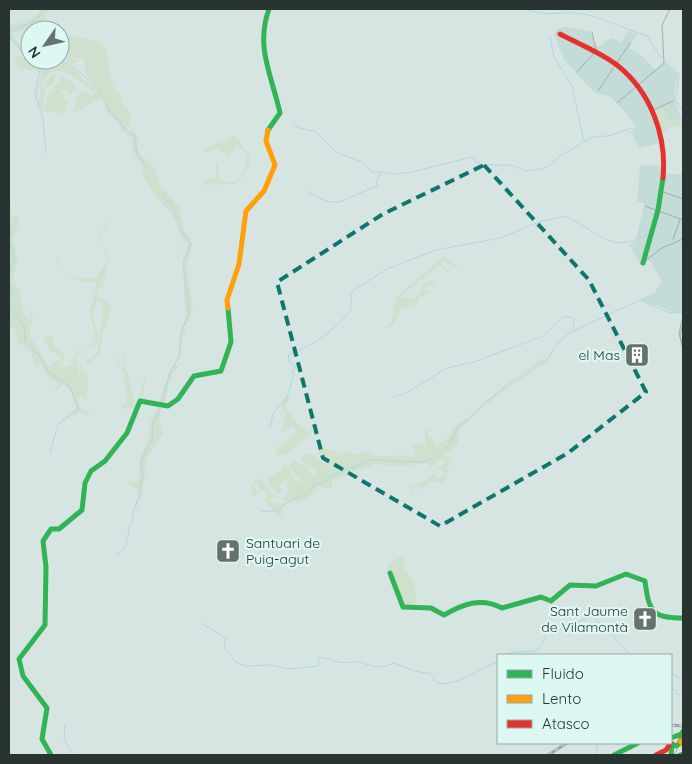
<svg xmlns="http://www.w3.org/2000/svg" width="692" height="764" font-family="Quicksand,sans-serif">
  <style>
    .built { fill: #c3dcd8 }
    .green { fill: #cfe1cc; fill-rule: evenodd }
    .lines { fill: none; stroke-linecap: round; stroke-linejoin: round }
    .stream { stroke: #aed6ea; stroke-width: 1 }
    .street { stroke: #a5aba9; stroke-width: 1 }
    .fast { stroke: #30b455; stroke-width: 5 }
    .slow { stroke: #ff9f0a; stroke-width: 5 }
    .jam { stroke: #e5322d; stroke-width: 5 }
    .rail-casing { stroke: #9ba4a1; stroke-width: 3 }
    .rail { stroke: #ddf8f3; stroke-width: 1; stroke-dasharray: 4; stroke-linecap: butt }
    .marked { fill: none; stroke: #0f766e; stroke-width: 4; stroke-dasharray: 10 6; stroke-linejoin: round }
    .labels { text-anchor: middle; stroke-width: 4.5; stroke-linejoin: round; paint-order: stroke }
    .poi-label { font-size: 14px; fill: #293432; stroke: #ddf8f3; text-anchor: end }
  </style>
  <rect width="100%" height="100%" fill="#d6e5e2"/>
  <path class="built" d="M 567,27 L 591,32 L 595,45 L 599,46 L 611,38 L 621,42 L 628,31 L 636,33 L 637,34 L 629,48 L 645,58 L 655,70 L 665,62 L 678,73 L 674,91 L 675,102 L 682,119 L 669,122 L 652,113 L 661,143 L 639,148 L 631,132 L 636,126 L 617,103 L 611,97 L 595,93 L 565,61 L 554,35 L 557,29 Z
    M 640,165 L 665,166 L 665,174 L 683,174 L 683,312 L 677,313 L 640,300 L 655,292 L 662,281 L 649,260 L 641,265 L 629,245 L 635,242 L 645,204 L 637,201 Z"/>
  <path class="green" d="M 41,9 L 49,9 L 45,19 L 44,30 L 41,30 L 42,21 C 33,31 23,27 12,34 L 24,51 L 30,46 L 23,55 L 9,39 L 9,20 L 11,25 C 22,23 37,19 41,9 Z
    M 70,36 L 99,41 C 116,55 102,82 122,96 L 121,101 L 131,115 L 130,125 L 127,127 L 128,131 L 126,133 L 121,132 C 122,120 109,118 104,108 L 106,102 L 102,98 L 73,113 L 79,92 L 85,91 L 92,96 L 95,93 C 82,84 60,60 46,77 C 43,81 41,83 43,88 L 52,74 L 55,76 L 55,80 L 45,89 L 43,105 L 47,103 L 48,95 L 52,92 L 55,85 L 60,82 L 61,77 L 72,82 L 78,90 L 69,93 L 65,89 L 60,91 L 65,95 L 64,98 L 69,100 L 64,113 L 44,112 L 46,107 L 42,112 L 38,102 L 41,88 L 38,90 L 37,98 L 36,90 L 42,74 L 35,70 L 20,69 L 12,57 L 26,57 L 33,63 L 60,60 L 70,66 L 102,96 L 86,75 L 83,58 L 74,58 L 64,51 L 76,61 L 72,65 L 61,54 L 60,40 Z
    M 663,107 L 669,121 L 683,118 L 683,125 L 667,129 L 662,134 L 654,111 Z
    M 131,129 L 138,136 L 138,149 L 141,155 L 152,163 L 160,185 L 179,206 L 185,232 L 187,232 L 193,245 L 187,265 L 193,311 L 184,329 L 186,337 L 183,336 L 182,354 L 175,367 L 185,360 L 172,374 L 164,404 L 167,405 L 174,400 L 166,406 L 158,404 L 169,374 L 178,357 L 182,327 L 187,317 L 184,300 L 183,257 L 181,247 L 173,234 L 181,245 L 184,257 L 188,245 L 180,235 L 176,223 L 170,212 L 156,197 L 142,174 L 142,166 L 132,150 L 132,137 L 126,136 Z
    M 233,135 L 235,135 C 241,148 256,154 247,169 C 243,175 241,180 235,184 L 204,185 L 201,181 L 216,178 L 216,164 L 218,164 L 219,181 L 232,183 L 242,175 L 248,157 L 244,151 L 236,146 L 233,151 L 231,150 L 228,158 L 226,150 L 225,154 L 217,148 L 208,153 L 200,151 L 230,139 Z
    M 10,196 L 12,218 L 17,216 L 20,219 L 13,237 L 18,260 L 13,278 L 20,293 L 22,309 L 29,321 L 30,309 L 32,310 L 33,317 L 28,337 L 31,337 L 49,367 L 61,358 L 50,350 L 43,336 L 53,337 L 54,346 L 64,354 L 64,360 L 58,366 L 63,368 L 73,364 L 76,349 L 96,342 C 96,330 91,323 90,315 C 89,303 98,294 96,283 L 74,280 L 57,264 L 55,260 L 57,259 L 59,265 L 75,279 L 96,278 L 108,259 L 97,237 L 111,219 L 112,219 L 98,239 L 110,258 L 106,266 L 108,269 L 102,282 L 106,291 L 99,286 L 97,295 L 111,306 L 108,322 L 103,332 L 100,353 L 89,365 L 85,356 L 76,353 L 78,374 L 81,374 L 79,361 L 86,376 L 88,375 L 87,400 L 81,396 L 77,398 L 81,408 L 95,415 L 79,413 L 68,419 L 65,417 L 77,408 L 69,388 L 64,383 L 56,391 L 54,389 L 58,384 L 48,376 L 41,365 L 36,367 L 31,353 L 18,342 L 15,329 L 9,327 ZM 97,301 C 109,307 101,322 100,332 C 99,339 99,346 97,353 L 89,360 L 77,351 L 82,347 L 97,344 C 100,335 96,325 92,317 Z
    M 444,256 C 449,260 457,266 461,271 L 442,259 L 440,262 L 452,274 L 439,266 L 400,297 L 415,299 C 421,291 422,280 434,281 L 435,284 L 428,284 L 423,291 L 427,289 L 431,294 L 437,294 L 425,294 L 421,298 L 421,295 L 416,306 L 400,310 L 393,326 L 383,329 L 392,322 L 394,305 L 399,294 Z
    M 118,349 L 119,363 L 123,369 L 124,350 L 125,350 L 125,370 L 128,374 L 135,404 L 139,398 L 144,378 L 146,379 L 142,399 L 135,408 L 123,409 L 121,407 L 122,404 L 127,405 L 125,399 L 132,401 L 125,398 L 128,397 L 126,395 L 129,394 L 125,393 L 127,391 L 122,377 L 125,376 L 118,363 Z
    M 544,357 L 548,361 L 547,364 C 530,360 473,418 459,430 L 458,434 L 469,426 L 458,436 L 458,443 L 450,449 L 457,452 L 449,451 L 443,455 L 454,458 L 447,465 L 450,472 L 445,474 L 447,478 L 443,483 L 431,481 L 423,491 L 421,486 L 416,486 L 412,491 L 410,488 L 428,479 L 436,470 L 438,473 L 434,475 L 440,479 L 444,472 L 438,468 L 446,462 L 445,459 L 439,460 L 431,468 L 429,463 L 402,466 L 372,464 L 371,467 C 359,465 346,479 332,480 L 332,489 L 317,486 L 319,493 L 315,490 C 309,501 291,505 283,500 L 288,490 L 286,484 L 289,479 L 283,481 L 279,486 L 282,491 L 278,494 L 269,484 L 269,477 L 278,473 L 285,464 L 289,467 L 294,481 L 305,483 C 298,478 289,472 291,462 L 295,460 L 296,463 L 303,464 L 313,476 L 318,476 L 313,468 L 301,461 L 301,458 L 307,453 L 325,463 L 330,469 L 334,469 L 323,455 L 318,453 L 317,451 L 321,447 L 343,454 L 351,451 L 355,454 L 369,452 L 379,456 L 403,455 L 416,458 L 413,444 L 421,444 L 425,447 L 425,429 L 428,430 L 430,439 L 431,437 L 435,444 L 437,445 L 449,437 L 454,426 L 469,417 L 501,388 Z
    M 287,395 L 289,398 L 285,407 L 299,425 L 308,433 L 312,428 L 313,431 L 302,443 L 299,442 C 292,452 290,455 277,455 L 276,447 L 280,447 L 289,437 L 294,436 L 296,430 L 293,426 L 282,432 L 286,411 L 282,410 L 281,403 Z
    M 158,406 L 162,407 L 159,420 L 163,433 L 147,458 L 142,496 L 136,508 L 135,503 L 139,499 L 138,489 L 131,486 L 128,482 L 138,482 L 140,459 L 149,436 L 149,425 Z
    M 255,479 L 261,479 L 275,498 L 270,499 L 272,503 L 285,503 L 281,508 L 282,514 L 280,516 L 275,515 L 269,504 L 264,500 L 268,496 L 265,491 L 260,492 L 257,482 L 254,485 L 258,492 L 254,498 L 251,486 Z
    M 398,558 L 404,558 L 405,569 L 415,582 L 416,605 L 404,606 L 400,602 L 387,564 Z"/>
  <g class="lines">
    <path class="stream" d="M 525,9 C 546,18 565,10 584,14 C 605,19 625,29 647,36 L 662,59
      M 9,32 L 35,21 L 45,9
      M 9,35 L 23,53
      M 550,36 L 554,57 L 572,86 L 584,141
      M 27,56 L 30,59
      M 60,59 C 80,70 103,90 109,112 L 114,115 L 127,131
      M 31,60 L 46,60
      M 42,61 L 35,94 L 43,119 L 46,153
      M 668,64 L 679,75 L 675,100 L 683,111
      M 294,125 L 299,128 L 315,131 L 336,152 L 362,162 L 372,172 L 381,172
      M 130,132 L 134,136 L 137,155 L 146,166
      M 307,191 C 341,214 345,196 378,186 L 376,181 L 381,172 L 394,174 L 412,172 L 471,157 L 481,165 L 511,165 L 526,171 L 535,170 L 548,167 L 560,156 L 592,137 L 608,136 L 632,128
      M 9,224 L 11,229 L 9,242 L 14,258 L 9,274
      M 9,282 L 13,292 L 9,299
      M 9,307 L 24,326 L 25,341 L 40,357 L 48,372 L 70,387 L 78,409 L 58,424
      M 394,397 L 408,392 L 447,368 L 474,362 L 543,336 L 563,316 L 574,318 L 573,330
      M 161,404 L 170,373 L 179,356 L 181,333 L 189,312 L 183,263 L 191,244 L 182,232 L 173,207 L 162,195
      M 270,427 L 273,414 L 279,405 L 286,401 L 294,374 L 292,373 L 296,366 L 290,363 L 288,355 C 314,345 333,332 351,310 L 351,292 L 387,269 L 436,250 L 500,238 L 539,222 L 565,216 C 600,231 608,256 649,234
      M 50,453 L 57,428
      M 261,512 L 278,510 C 289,497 307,499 315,483 L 321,484 L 332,476 L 371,460 L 419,462 L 436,458 L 449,445 L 458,428 L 487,401 L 547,360 L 555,346 L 569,333 L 640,300 L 667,312 L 682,313
      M 117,556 L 126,545 L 130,524 L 133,521 L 132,516 L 141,490 L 140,487 L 143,475 L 141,461 L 152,440 L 153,425 L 160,407
      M 201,623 L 226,638 L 224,648 L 237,663 L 245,666 L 269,665 L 290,669 L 318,666 L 319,657 C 327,658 331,660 338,662 C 345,664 352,661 359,662 C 374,666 379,670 394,663 L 415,671 L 431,674
      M 508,655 L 512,652 L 536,651 L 539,649 L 547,634 L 590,617 L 594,617 C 606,631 618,638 629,655
      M 671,673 L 683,681
      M 433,678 L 437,683 C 459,687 478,667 498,662
      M 671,689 L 675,690 L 678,695 L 683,692
      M 671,712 L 671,713
      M 65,725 L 64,739 L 73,755
      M 666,747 L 667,743
      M 595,755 L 598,743"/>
    <path class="street" d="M 592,32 L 596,50
      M 576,73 L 594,53
      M 598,91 L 630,43
      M 617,103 L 664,63 L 662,25 L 670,9
      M 653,110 L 673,101
      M 663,192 L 683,199
      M 645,206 L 683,220
      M 673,239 L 680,220
      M 645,261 L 662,248 L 683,239
      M 683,317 L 679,333 L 683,350
      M 683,323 L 680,336 L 683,347
      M 674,755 L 679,746"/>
    <path class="fast" d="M 268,130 L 280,113 C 272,76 255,47 269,9
      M 643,263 L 658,210 L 663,178
      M 390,573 L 403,607 L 431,608 L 444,615 C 463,604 481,597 502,608 L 541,597 L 551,601 L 570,585 L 596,586 L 626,574 L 645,581 C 649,612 652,618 683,618
      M 671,738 L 681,734
      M 672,744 L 676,746 L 679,744 L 683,731
      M 51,755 L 42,739 L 47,708 L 23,676 L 19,659 L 45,625 L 46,567 L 43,541 L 51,529 L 59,529 L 82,510 L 85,483 L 91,471 L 105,461 L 127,433 L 140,401 L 168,406 L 178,399 L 194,376 L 221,371 L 231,342 L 228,308
      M 614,755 L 638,743
      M 671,755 L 672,744
      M 680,755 L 683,754"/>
    <path class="slow" d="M 228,308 L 227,300 L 239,264 L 246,211 L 264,191 L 275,165 L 266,141 L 268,130
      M 680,741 L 683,744"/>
    <path class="jam" d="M 560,34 C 579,44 600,52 617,65 C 651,92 667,136 663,178
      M 656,755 L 666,750 L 671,743"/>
    <defs>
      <path id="rail" d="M 671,725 L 683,726
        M 548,755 L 567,743"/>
    </defs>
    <use href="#rail" class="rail-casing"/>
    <use href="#rail" class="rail"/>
  </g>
  <path class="marked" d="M 484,165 L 589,280 L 646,392 L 568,453 L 440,526 L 323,458 L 277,282 L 383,214 Z"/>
  <defs>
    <symbol id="building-square" viewBox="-11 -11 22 22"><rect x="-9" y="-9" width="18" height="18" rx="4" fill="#667270" stroke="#ddf8f3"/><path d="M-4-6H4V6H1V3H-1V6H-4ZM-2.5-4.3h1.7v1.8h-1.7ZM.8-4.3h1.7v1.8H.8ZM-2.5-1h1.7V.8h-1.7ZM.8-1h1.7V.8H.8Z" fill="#fff"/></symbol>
    <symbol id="church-square" viewBox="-11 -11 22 22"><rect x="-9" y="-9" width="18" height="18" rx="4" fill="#667270" stroke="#ddf8f3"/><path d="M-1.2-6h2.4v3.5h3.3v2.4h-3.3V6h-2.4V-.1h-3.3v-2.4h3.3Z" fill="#fff"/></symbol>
  </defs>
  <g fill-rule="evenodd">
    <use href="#building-square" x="623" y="341" width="28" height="28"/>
    <use href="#church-square" x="214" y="537" width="28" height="28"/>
    <use href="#church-square" x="631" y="605" width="28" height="28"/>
  </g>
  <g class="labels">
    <g class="poi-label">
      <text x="620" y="360">el Mas</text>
      <text x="246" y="548" text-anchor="start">Santuari de<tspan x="246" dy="16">Puig-agut</tspan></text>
      <text x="628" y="616">Sant Jaume<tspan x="628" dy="16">de Vilamontà</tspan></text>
    </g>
  </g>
  <rect width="692" height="764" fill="none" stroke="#293432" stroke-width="20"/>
  <rect x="497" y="654" width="175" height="90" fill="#ddf8f3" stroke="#95aaa6"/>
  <rect x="507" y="670" width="25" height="8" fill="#30b455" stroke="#95aaa6"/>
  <text x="542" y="679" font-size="15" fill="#293432">Fluido</text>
  <rect x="507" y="695" width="25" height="8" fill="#ff9f0a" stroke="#95aaa6"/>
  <text x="542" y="704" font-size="15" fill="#293432">Lento</text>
  <rect x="507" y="720" width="25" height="8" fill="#e5322d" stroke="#95aaa6"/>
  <text x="542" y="729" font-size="15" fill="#293432">Atasco</text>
  <g transform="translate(45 45) rotate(236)"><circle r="24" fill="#ddf8f3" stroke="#95aaa6"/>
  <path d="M0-4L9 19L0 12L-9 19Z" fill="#667270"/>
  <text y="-8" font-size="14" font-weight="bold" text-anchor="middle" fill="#293432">N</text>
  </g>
</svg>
